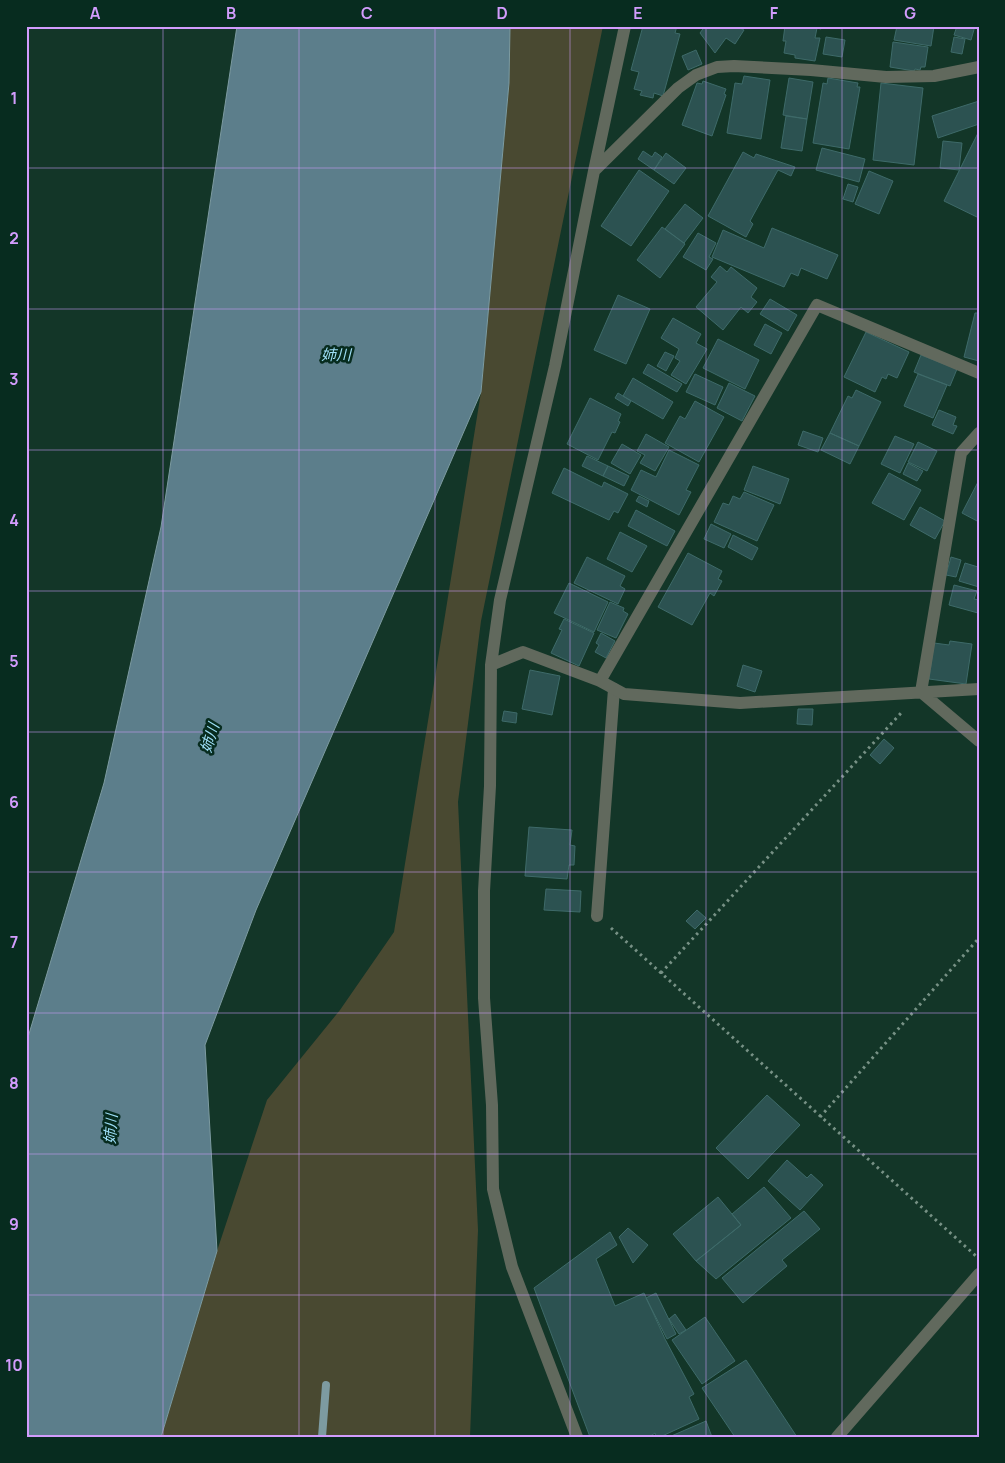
<svg xmlns="http://www.w3.org/2000/svg" width="1005" height="1463" font-family="Manrope,'Noto Sans JP',sans-serif">
  <style>
    .green { fill: #494931 }
    .water { fill: #5c7e8b; stroke: #7d9ba1 }
    .lines { fill: none; stroke-linecap: round; stroke-linejoin: round }
    .stream { stroke: #7d9ba1; stroke-width: 8 }
    .building { fill: #2c5251; stroke: #3e6a69 }
    .path { stroke: #779185; stroke-width: 3; stroke-dasharray: 2.5 4; stroke-linecap: butt }
    .service { stroke: #61695d; stroke-width: 12 }
    .minor { stroke: #61695d; stroke-width: 12 }
    .grid { fill: none; stroke: #d29cfd; stroke-width: 1; stroke-opacity: 0.55 }
    .labels { text-anchor: middle; stroke-width: 5; stroke-linejoin: round; paint-order: stroke }
    .water-label { font-size: 15px; font-style: italic; fill: #9ddef6; stroke: #072c1f }
    .neatline { fill: none; stroke: #d29cfd; stroke-width: 2 }
    .grid-label { font-size: 16px; text-anchor: middle; font-weight: bold; fill: #d29cfd }
  </style>
  <rect width="100%" height="100%" fill="#133628"/>
  <path class="green" d="M 510,26 L 603,26 L 481,621 L 458,802 L 478,1230 L 470,1437 L 161,1437 L 217,1251 L 267,1100 L 340,1010 L 394,932 L 481,392 L 509,83 Z"/>
  <path class="water" d="M 237,26 L 510,26 L 509,83 L 481,392 L 256,910 L 205,1045 L 217,1251 L 161,1437 L 26,1437 L 26,1044 L 104,783 L 161,527 Z"/>
  <g class="lines">
    <path class="stream" d="M 322,1437 L 326,1385"/>
  </g>
  <path class="building" d="M 643,26 L 677,26 L 675,33 L 680,34 L 663,96 L 654,93 L 653,98 L 640,95 L 642,91 L 634,89 L 639,72 L 631,70 Z
    M 705,26 L 741,26 L 740,28 L 744,30 L 735,44 L 726,38 L 715,53 L 700,33 Z
    M 785,26 L 822,26 L 821,29 L 817,28 L 815,38 L 820,38 L 815,61 L 795,58 L 795,55 L 784,53 L 786,41 L 783,41 Z
    M 897,26 L 934,26 L 931,46 L 894,40 Z
    M 957,26 L 975,26 L 971,40 L 954,35 Z
    M 826,37 L 845,40 L 842,57 L 823,54 Z
    M 954,37 L 965,39 L 962,54 L 951,52 Z
    M 893,42 L 928,47 L 925,67 L 921,67 L 920,70 L 915,69 L 914,71 L 890,67 Z
    M 696,50 L 702,64 L 688,70 L 682,56 Z
    M 744,76 L 770,80 L 761,139 L 727,133 L 735,83 L 742,84 Z
    M 789,78 L 813,82 L 807,119 L 783,115 Z
    M 828,78 L 858,83 L 857,87 L 860,87 L 849,149 L 813,143 L 823,83 L 827,84 Z
    M 703,81 L 726,89 L 724,94 L 726,95 L 712,136 L 682,125 L 697,83 L 702,84 Z
    M 881,83 L 923,88 L 914,165 L 873,160 Z
    M 979,101 L 979,124 L 938,138 L 932,116 Z
    M 786,116 L 807,119 L 802,151 L 781,148 Z
    M 979,131 L 979,218 L 944,201 Z
    M 943,141 L 962,143 L 959,170 L 940,168 Z
    M 822,148 L 865,159 L 859,182 L 816,170 Z
    M 643,151 L 652,157 L 655,152 L 662,157 L 654,170 L 638,159 Z
    M 743,152 L 754,158 L 756,154 L 795,167 L 791,176 L 778,170 L 750,221 L 753,224 L 746,237 L 708,216 Z
    M 666,153 L 686,168 L 674,184 L 654,170 Z
    M 639,170 L 669,191 L 631,246 L 601,226 Z
    M 869,171 L 893,181 L 879,214 L 855,204 Z
    M 848,184 L 858,187 L 853,202 L 843,199 Z
    M 685,204 L 703,218 L 684,243 L 665,229 Z
    M 662,227 L 685,244 L 660,278 L 637,260 Z
    M 772,228 L 838,255 L 827,279 L 801,268 L 798,276 L 791,273 L 784,287 L 712,257 L 723,230 L 764,248 Z
    M 698,233 L 716,243 L 709,257 L 713,259 L 706,270 L 683,257 Z
    M 720,266 L 727,272 L 731,267 L 757,288 L 751,297 L 757,302 L 748,313 L 741,307 L 723,330 L 696,307 L 717,282 L 711,277 Z
    M 618,295 L 650,309 L 626,364 L 594,350 Z
    M 770,299 L 797,315 L 788,331 L 760,314 Z
    M 975,313 L 979,313 L 979,361 L 964,357 Z
    M 673,318 L 701,334 L 696,343 L 707,349 L 686,384 L 671,375 L 680,361 L 675,358 L 679,349 L 661,338 Z
    M 765,324 L 782,333 L 771,354 L 754,345 Z
    M 866,332 L 909,352 L 897,378 L 888,374 L 886,379 L 882,377 L 875,392 L 844,377 Z
    M 718,339 L 759,360 L 745,389 L 703,368 Z
    M 665,352 L 674,356 L 666,371 L 657,366 Z
    M 921,355 L 957,369 L 950,386 L 914,372 Z
    M 648,364 L 682,384 L 677,392 L 643,373 Z
    M 695,374 L 723,387 L 715,405 L 686,392 Z
    M 918,374 L 947,385 L 933,418 L 904,406 Z
    M 633,378 L 673,402 L 663,419 L 623,396 Z
    M 729,383 L 755,396 L 742,421 L 717,408 Z
    M 856,390 L 881,402 L 859,446 L 830,433 L 848,396 L 852,398 Z
    M 618,393 L 631,401 L 628,406 L 615,398 Z
    M 590,398 L 621,414 L 618,421 L 620,422 L 615,433 L 612,432 L 598,460 L 567,444 Z
    M 695,401 L 724,417 L 699,462 L 665,443 L 680,416 L 685,419 Z
    M 939,410 L 956,417 L 953,425 L 957,426 L 953,434 L 932,425 Z
    M 803,431 L 823,438 L 818,452 L 798,445 Z
    M 830,433 L 859,446 L 850,464 L 821,450 Z
    M 646,434 L 669,447 L 655,471 L 640,463 L 645,455 L 637,451 Z
    M 895,436 L 914,444 L 900,473 L 881,464 Z
    M 918,442 L 937,451 L 927,471 L 908,462 Z
    M 622,444 L 641,455 L 630,474 L 611,463 Z
    M 669,450 L 699,465 L 686,490 L 691,492 L 679,515 L 631,490 L 641,470 L 656,477 Z
    M 587,456 L 608,466 L 603,476 L 582,466 Z
    M 908,463 L 923,471 L 917,481 L 903,474 Z
    M 608,466 L 629,476 L 624,486 L 603,476 Z
    M 753,466 L 789,479 L 780,504 L 744,490 Z
    M 564,468 L 602,487 L 604,482 L 628,494 L 618,513 L 614,511 L 609,520 L 552,493 Z
    M 889,473 L 921,490 L 904,520 L 872,503 Z
    M 979,480 L 979,522 L 962,513 Z
    M 744,492 L 774,505 L 757,541 L 714,522 L 723,503 L 729,505 L 733,496 L 740,499 Z
    M 639,496 L 649,501 L 647,507 L 636,501 Z
    M 920,507 L 945,521 L 935,539 L 910,525 Z
    M 636,510 L 675,531 L 667,546 L 628,526 Z
    M 711,524 L 731,534 L 724,548 L 704,539 Z
    M 620,532 L 647,546 L 632,572 L 607,559 Z
    M 733,535 L 758,548 L 752,560 L 728,547 Z
    M 688,553 L 722,571 L 718,579 L 722,581 L 714,596 L 710,593 L 692,625 L 658,607 Z
    M 587,557 L 625,576 L 620,586 L 625,589 L 618,604 L 574,583 Z
    M 951,557 L 961,560 L 956,577 L 946,575 Z
    M 965,563 L 978,567 L 979,566 L 979,587 L 959,581 Z
    M 569,583 L 608,602 L 594,632 L 554,613 Z
    M 954,585 L 977,591 L 974,599 L 979,600 L 978,613 L 949,605 Z
    M 610,602 L 624,608 L 623,611 L 628,614 L 616,638 L 597,630 Z
    M 564,619 L 594,633 L 579,666 L 551,653 L 562,630 L 559,629 Z
    M 601,633 L 615,641 L 606,658 L 595,652 L 599,645 L 596,643 Z
    M 950,641 L 972,644 L 966,684 L 929,679 L 934,643 L 949,645 Z
    M 743,665 L 762,671 L 755,692 L 737,686 Z
    M 530,670 L 560,676 L 552,715 L 522,709 Z
    M 798,709 L 813,709 L 812,725 L 797,724 Z
    M 504,711 L 517,713 L 516,723 L 502,721 Z
    M 884,739 L 894,748 L 880,764 L 870,755 Z
    M 529,827 L 572,830 L 570,845 L 575,846 L 574,865 L 569,865 L 567,879 L 525,876 Z
    M 546,889 L 581,891 L 580,912 L 544,910 Z
    M 697,910 L 706,918 L 695,929 L 686,921 Z
    M 767,1095 L 800,1125 L 748,1179 L 716,1148 Z
    M 787,1160 L 807,1178 L 811,1174 L 823,1185 L 800,1210 L 768,1181 Z
    M 764,1187 L 791,1218 L 716,1279 L 696,1261 L 741,1225 L 732,1214 Z
    M 718,1197 L 741,1225 L 696,1261 L 673,1234 Z
    M 804,1211 L 820,1229 L 782,1260 L 787,1266 L 743,1303 L 722,1278 Z
    M 628,1228 L 648,1245 L 633,1263 L 619,1237 Z
    M 610,1232 L 617,1245 L 596,1259 L 615,1306 L 644,1293 L 665,1339 L 694,1394 L 689,1397 L 699,1419 L 660,1437 L 656,1437 L 655,1433 L 649,1437 L 590,1437 L 534,1288 Z
    M 656,1293 L 676,1334 L 667,1339 L 646,1298 Z
    M 675,1314 L 686,1330 L 679,1334 L 669,1319 Z
    M 705,1317 L 735,1361 L 702,1384 L 672,1340 Z
    M 746,1360 L 797,1437 L 735,1437 L 702,1388 Z
    M 706,1421 L 712,1437 L 669,1437 Z"/>
  <g class="lines">
    <path class="path" d="M 611,928 L 976,1256
      M 661,973 L 902,712
      M 820,1117 L 979,938"/>
    <path class="service" d="M 597,916 L 614,689"/>
    <path class="minor" d="M 594,171 L 678,88 L 696,75 L 717,67 L 734,66 L 811,70 L 886,77 L 934,76 L 979,67
      M 979,433 L 961,453 L 921,692 L 979,741
      M 491,665 L 523,652 L 600,681 L 624,694 L 740,703 L 979,689
      M 600,681 L 817,305 L 979,373
      M 577,1437 L 512,1267 L 493,1189 L 492,1105 L 484,998 L 484,891 L 490,786 L 491,665 L 500,600 L 555,366 L 594,171 L 625,26
      M 837,1437 L 979,1274"/>
  </g>
  <path class="grid" d="M 163,26 L 163,1437M 299,26 L 299,1437M 435,26 L 435,1437M 570,26 L 570,1437M 706,26 L 706,1437M 842,26 L 842,1437M 26,168 L 979,168M 26,309 L 979,309M 26,450 L 979,450M 26,591 L 979,591M 26,732 L 979,732M 26,872 L 979,872M 26,1013 L 979,1013M 26,1154 L 979,1154M 26,1295 L 979,1295"/>
  <g class="labels">
    <g class="water-label">
      <text x="336" y="360">姉川</text>
      <text transform="translate(210 738) rotate(-73)" y="5">姉川</text>
      <text transform="translate(111 1129) rotate(-86)" y="5">姉川</text>
    </g>
  </g>
  <rect width="1005" height="1463" fill="none" stroke="#072c1f" stroke-width="55"/>
  <rect x="28" y="28" width="950" height="1408" class="neatline"/>
  <g class="grid-label">
    <text x="95" y="19">A</text>
    <text x="231" y="19">B</text>
    <text x="367" y="19">C</text>
    <text x="502" y="19">D</text>
    <text x="638" y="19">E</text>
    <text x="774" y="19">F</text>
    <text x="910" y="19">G</text>
    <text x="14" y="104">1</text>
    <text x="14" y="244">2</text>
    <text x="14" y="385">3</text>
    <text x="14" y="526">4</text>
    <text x="14" y="667">5</text>
    <text x="14" y="808">6</text>
    <text x="14" y="948">7</text>
    <text x="14" y="1089">8</text>
    <text x="14" y="1230">9</text>
    <text x="14" y="1371">10</text>
  </g>
</svg>
